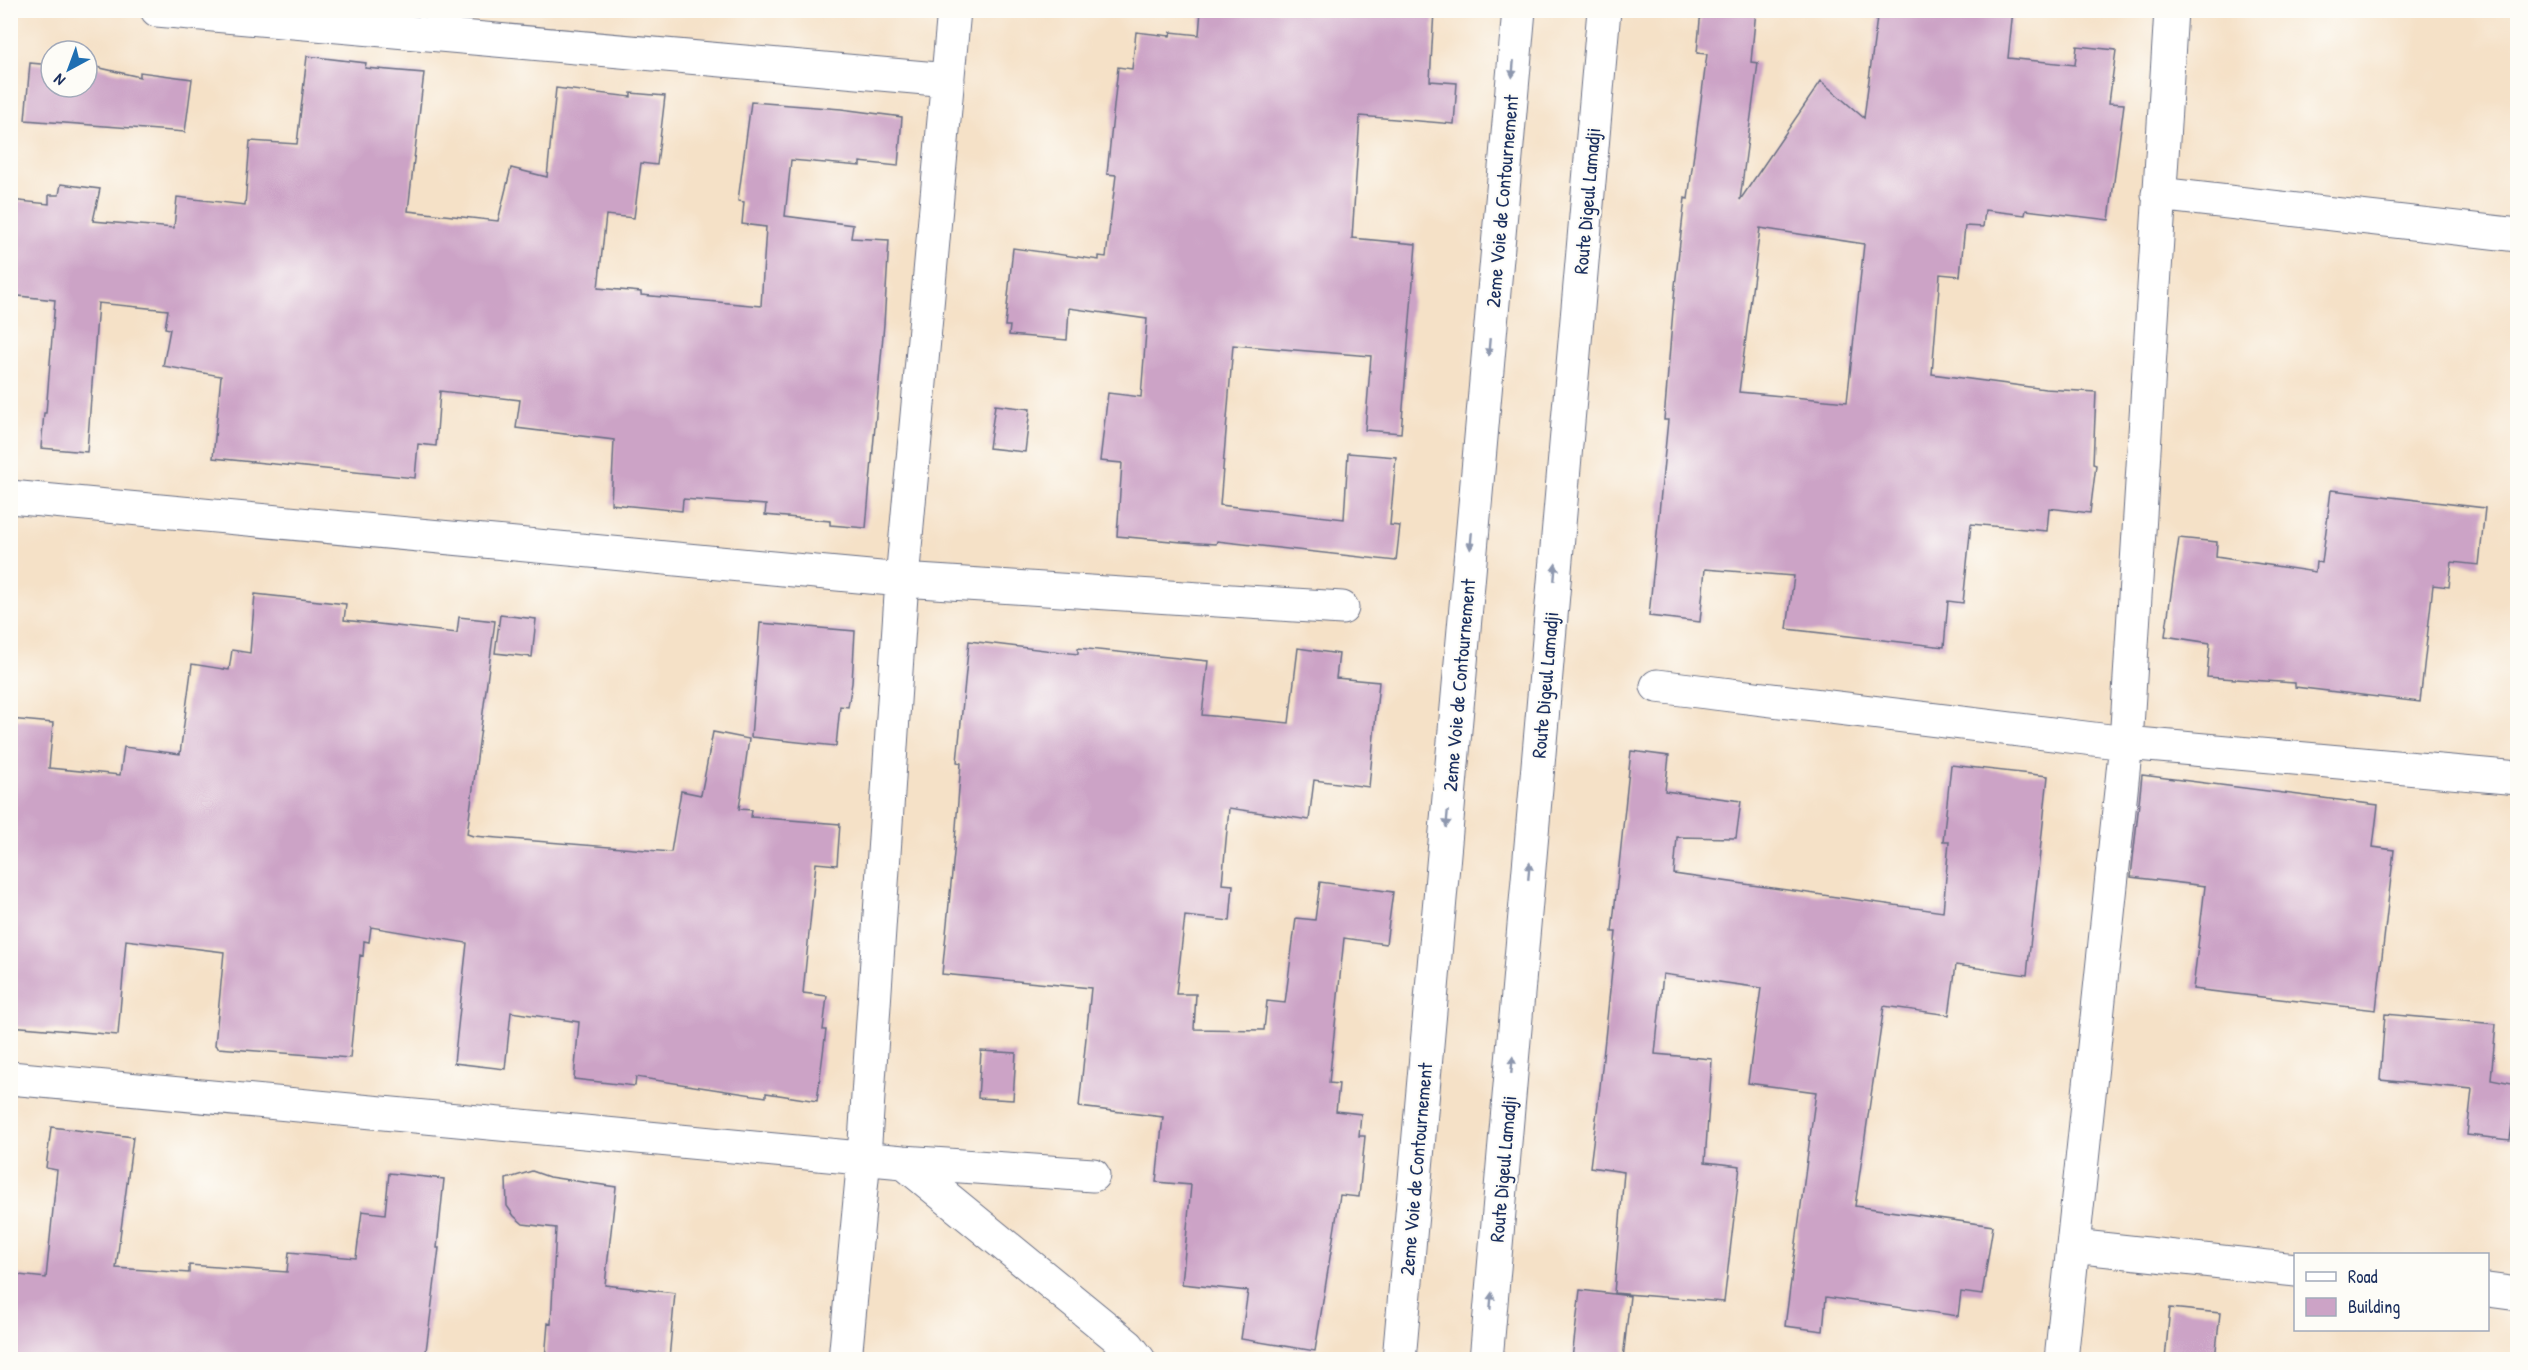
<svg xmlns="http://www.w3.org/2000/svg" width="2528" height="1370" font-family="'Patrick Hand',sans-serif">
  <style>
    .building { fill: #cca3c6; fill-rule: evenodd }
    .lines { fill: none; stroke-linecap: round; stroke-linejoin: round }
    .street-casing { stroke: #676d83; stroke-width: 35 }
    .secondary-casing { stroke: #676d83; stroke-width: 35 }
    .street { stroke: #fff; stroke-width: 33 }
    .secondary { stroke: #fff; stroke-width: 33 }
    .oneway { fill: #8d97ae }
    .labels { text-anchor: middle; stroke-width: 4.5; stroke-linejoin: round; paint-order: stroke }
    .street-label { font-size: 20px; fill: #1b2f5e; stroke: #fdfcf7 }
  </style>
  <rect width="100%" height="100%" fill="#fdfcf7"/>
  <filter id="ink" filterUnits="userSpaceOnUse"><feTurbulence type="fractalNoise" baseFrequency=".0167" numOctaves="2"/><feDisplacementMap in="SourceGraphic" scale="12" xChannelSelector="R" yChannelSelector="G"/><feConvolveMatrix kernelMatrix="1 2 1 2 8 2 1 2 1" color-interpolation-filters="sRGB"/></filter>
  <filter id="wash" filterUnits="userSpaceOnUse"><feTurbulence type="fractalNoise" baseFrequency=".008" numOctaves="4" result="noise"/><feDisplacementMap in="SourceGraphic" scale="24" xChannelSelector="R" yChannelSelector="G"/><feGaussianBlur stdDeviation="1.35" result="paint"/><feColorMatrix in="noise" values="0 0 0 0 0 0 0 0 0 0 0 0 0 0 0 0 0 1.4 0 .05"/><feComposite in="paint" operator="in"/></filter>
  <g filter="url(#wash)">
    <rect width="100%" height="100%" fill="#f5e1c7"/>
    <g id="blocks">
      <path class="building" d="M 1201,10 L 1434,10 L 1430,81 L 1457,83 L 1454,124 L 1360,116 L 1352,238 L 1416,244 L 1401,433 L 1365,430 L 1371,356 L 1233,345 L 1220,505 L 1344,519 L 1348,453 L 1396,457 L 1390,525 L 1400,526 L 1396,561 L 1217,541 L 1216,544 L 1182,542 L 1117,536 L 1122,463 L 1100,461 L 1108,393 L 1141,397 L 1147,319 L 1069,308 L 1067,340 L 1009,335 L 1010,326 L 1005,326 L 1013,248 L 1099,260 L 1099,256 L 1106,257 L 1116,175 L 1107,174 L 1118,67 L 1132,69 L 1136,32 L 1170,36 L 1171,32 L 1199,35 Z
        M 1701,10 L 1756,10 L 1751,62 L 1758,63 L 1740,200 L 1821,81 L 1864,118 L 1878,10 L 2013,10 L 2008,58 L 2075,65 L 2077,46 L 2116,50 L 2109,103 L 2124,104 L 2109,220 L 2026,210 L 2025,215 L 1985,210 L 1983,227 L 1965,226 L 1960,276 L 1940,274 L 1932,374 L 2045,389 L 2096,392 L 2093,464 L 2096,465 L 2090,513 L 2049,508 L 2047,531 L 1971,524 L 1963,603 L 1948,601 L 1944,647 L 1787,629 L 1794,576 L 1705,569 L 1700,622 L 1649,616 L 1668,420 L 1664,420 L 1675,286 L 1685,198 L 1688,199 L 1707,54 L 1697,53 ZM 1760,228 L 1864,244 L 1847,402 L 1739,392 Z
        M 307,56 L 366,63 L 365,68 L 424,73 L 408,211 L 498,221 L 511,168 L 547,177 L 556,88 L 631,97 L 631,93 L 665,96 L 657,165 L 641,163 L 634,218 L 606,215 L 598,288 L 641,292 L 641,295 L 761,306 L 766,227 L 742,224 L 744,202 L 738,201 L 751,102 L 841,109 L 902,117 L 898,166 L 860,162 L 860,166 L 791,160 L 785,216 L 853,225 L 851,238 L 889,240 L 884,324 L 866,528 L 830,525 L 830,521 L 765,515 L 766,505 L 683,499 L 682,511 L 611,504 L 614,440 L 516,428 L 520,400 L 440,391 L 436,446 L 418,444 L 415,478 L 213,458 L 221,376 L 163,366 L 170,329 L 165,328 L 168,310 L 98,303 L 87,452 L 41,448 L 44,413 L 46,413 L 55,300 L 10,295 L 10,200 L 49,204 L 49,195 L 59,195 L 61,184 L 100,189 L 93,221 L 174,228 L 177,197 L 245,205 L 250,141 L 297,144 Z
        M 30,63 L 51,65 L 51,87 L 87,87 L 87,65 L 140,77 L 140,72 L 192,79 L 185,132 L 25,120 Z
        M 995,405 L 1030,409 L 1025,452 L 989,448 Z
        M 2331,490 L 2485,508 L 2479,565 L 2452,562 L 2449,587 L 2433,585 L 2420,702 L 2295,687 L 2295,683 L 2207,677 L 2210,643 L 2165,636 L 2179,538 L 2217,542 L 2216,557 L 2315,572 L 2316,562 L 2322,563 Z
        M 255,594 L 346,604 L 344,620 L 457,633 L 459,617 L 495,621 L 467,834 L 473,836 L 671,852 L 681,791 L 701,795 L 713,732 L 749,739 L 739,809 L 752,810 L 751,817 L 840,824 L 837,865 L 816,863 L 803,993 L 827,996 L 823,1030 L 826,1030 L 817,1101 L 766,1093 L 766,1097 L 726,1091 L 636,1077 L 635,1086 L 574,1079 L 579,1022 L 511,1012 L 505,1069 L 454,1063 L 467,943 L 371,927 L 369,942 L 364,941 L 363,956 L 360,955 L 350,1058 L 218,1048 L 215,1045 L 224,952 L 126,940 L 118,1035 L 10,1026 L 10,719 L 53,723 L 49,768 L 120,775 L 124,747 L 180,754 L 192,664 L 229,670 L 232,650 L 250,653 Z
        M 500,615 L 536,619 L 532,657 L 495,653 Z
        M 760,623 L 855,631 L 852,683 L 848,707 L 840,706 L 836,746 L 751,737 Z
        M 969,641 L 1078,654 L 1078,648 L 1208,661 L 1202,715 L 1289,723 L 1298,648 L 1339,654 L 1336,678 L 1379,682 L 1369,787 L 1314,780 L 1309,820 L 1229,808 L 1222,884 L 1233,885 L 1230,921 L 1185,916 L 1176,994 L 1196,994 L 1194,1029 L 1264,1030 L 1267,1001 L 1285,1003 L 1296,918 L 1315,920 L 1320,882 L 1393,892 L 1386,944 L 1344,938 L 1329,1083 L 1339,1084 L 1336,1111 L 1361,1114 L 1359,1136 L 1365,1136 L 1359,1197 L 1340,1195 L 1315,1351 L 1241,1339 L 1248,1291 L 1182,1284 L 1191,1185 L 1156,1182 L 1163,1117 L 1079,1107 L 1091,988 L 942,974 L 954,853 L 961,763 L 957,762 Z
        M 1631,751 L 1669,756 L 1665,791 L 1741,801 L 1736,838 L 1677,837 L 1674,874 L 1943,912 L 1949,841 L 1943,841 L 1951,765 L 2048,776 L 2027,975 L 1956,965 L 1949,1015 L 1884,1006 L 1855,1206 L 1993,1226 L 1982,1295 L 1961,1292 L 1958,1316 L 1826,1297 L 1823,1331 L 1785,1326 L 1816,1092 L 1748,1083 L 1761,988 L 1663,974 L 1655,1054 L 1712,1059 L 1705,1162 L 1740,1166 L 1724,1302 L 1614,1293 L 1624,1172 L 1590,1167 L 1600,1087 L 1616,932 L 1612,932 Z
        M 2142,775 L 2378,805 L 2373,847 L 2394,850 L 2376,1010 L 2193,989 L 2205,886 L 2131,877 Z
        M 2385,1014 L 2496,1024 L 2491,1079 L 2517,1084 L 2510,1140 L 2467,1135 L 2472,1089 L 2380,1080 Z
        M 981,1051 L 1016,1053 L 1013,1100 L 978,1098 Z
        M 51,1127 L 133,1137 L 116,1268 L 189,1273 L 189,1265 L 287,1272 L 289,1252 L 356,1258 L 362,1211 L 385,1214 L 389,1173 L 444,1179 L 437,1248 L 439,1248 L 425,1359 L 10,1359 L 10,1274 L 46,1278 L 57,1170 L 46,1168 Z
        M 532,1171 L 549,1177 L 616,1187 L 605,1285 L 675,1293 L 669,1359 L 545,1359 L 548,1323 L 551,1324 L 556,1228 L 523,1224 L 514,1216 L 507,1206 L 506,1179 Z
        M 1580,1290 L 1630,1296 L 1623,1359 L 1572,1359 Z
        M 2170,1308 L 2220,1313 L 2215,1359 L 2165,1359 Z"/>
    </g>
  </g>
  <g filter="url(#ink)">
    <use href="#blocks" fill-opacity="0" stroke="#676d83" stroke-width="1.5"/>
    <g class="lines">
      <defs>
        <path id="street" d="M 157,10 L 948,80
          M 2158,194 L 2518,235
          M 10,497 L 902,580 L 1342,608
          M 1657,686 L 2126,743 L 2518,778
          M 10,1078 L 903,1162 L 1128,1346 L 1139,1360
          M 903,1162 L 1093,1175
          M 2073,1246 L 2296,1270
          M 2488,1290 L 2518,1294
          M 845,1360 L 864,1157 L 902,580 L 954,10
          M 2061,1360 L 2126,743 L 2171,10"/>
        <path id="secondary" d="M 1399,1360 L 1519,10
          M 1486,1360 L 1604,10"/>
      </defs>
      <use href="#street" class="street-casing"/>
      <use href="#secondary" class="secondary-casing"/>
      <use href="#street" class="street"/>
      <use href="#secondary" class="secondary"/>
    </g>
    <defs><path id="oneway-solid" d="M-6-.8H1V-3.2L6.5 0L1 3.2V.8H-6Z" transform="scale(1.5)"/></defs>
    <g class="oneway">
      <use href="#oneway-solid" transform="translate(1513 69) rotate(95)"/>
      <use href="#oneway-solid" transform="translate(1489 347) rotate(95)"/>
      <use href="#oneway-solid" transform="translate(1471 541) rotate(95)"/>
      <use href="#oneway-solid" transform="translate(1555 572) rotate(-85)"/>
      <use href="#oneway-solid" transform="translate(1447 819) rotate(95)"/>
      <use href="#oneway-solid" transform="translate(1529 871) rotate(-85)"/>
      <use href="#oneway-solid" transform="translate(1512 1065) rotate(-85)"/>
      <use href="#oneway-solid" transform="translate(1491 1301) rotate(-85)"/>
    </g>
  </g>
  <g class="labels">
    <g class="street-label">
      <text transform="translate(1502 201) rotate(-85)" y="7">2eme Voie de Contournement</text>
      <text transform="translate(1587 201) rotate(-85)" y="7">Route Digeul Lamadji</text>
      <text transform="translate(1459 685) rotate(-85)" y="7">2eme Voie de Contournement</text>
      <text transform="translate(1545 685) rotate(-85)" y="7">Route Digeul Lamadji</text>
      <text transform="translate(1416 1169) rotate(-85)" y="7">2eme Voie de Contournement</text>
      <text transform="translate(1503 1169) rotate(-85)" y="7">Route Digeul Lamadji</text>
    </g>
  </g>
  <rect width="2528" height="1370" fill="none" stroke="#fdfcf7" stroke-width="36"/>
  <rect x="2294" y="1253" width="195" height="78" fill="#fdfcf7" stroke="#a3aaba" stroke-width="1.5"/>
  <rect x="2306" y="1272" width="30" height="9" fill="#ffffff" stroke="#a3aaba" stroke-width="1.5"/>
  <text x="2348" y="1283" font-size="18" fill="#1b2f5e">Road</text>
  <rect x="2306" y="1298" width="30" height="18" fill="#cca3c6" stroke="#a3aaba" stroke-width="1.5"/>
  <text x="2348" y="1313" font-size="18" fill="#1b2f5e">Building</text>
  <g transform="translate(69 69) rotate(221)"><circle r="28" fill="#fdfcf7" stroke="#a3aaba" stroke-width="1.5"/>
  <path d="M0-4.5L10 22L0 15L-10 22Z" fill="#1f6fb2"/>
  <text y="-9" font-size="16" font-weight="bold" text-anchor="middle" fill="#1b2f5e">N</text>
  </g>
</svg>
